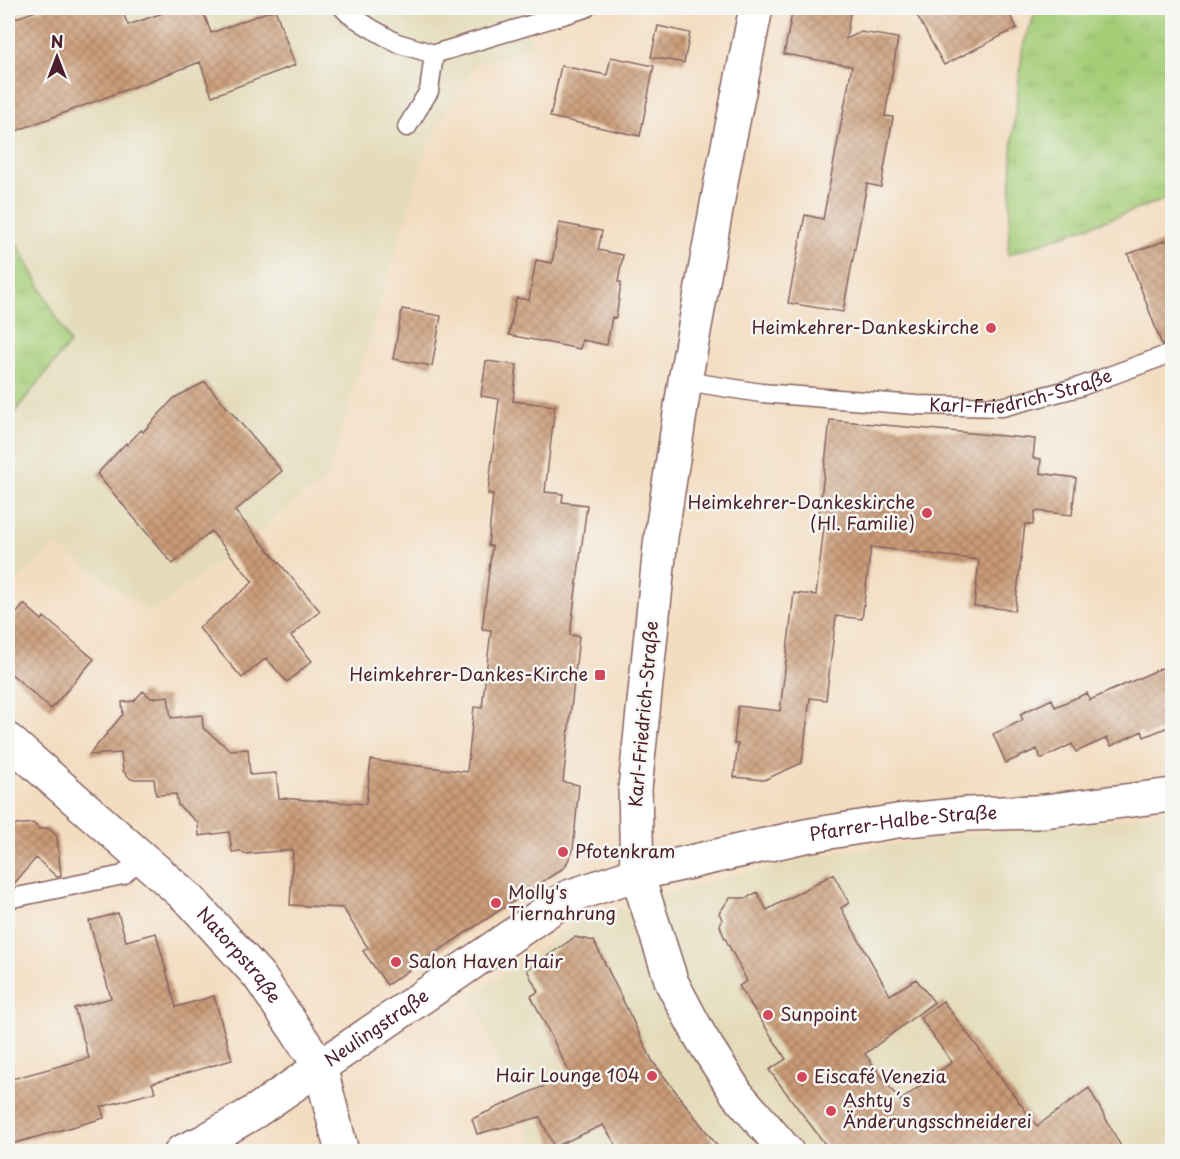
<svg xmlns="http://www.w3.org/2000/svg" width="1180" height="1159" font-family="'Playpen Sans',sans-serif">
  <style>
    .built { fill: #e4dbba }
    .park { fill: url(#park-tufts); stroke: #787652; stroke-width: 1.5 }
    .building { fill: url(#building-cross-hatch) }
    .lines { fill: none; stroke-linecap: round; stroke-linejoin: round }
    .lane-casing { stroke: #856260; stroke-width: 21 }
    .street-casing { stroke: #856260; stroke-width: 36 }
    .secondary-casing { stroke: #856260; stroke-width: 36 }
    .lane { stroke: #fff; stroke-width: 18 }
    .street { stroke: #fff; stroke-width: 33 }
    .secondary { stroke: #fff; stroke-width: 33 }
    .poi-dot { fill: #d1495b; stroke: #f6f6f2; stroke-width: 2 }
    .labels { text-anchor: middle; stroke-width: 5; stroke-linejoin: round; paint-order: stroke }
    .poi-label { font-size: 18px; fill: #4a1f2b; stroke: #f6f6f2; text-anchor: start }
    .street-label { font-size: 18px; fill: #4a1f2b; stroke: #f6f6f2 }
  </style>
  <defs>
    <pattern id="park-tufts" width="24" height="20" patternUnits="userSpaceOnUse" patternTransform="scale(1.5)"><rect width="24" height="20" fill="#a6ce79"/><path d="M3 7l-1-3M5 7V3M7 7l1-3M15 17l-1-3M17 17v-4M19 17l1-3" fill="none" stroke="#90b069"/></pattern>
    <pattern id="building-cross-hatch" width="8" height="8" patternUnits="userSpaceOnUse" patternTransform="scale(1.5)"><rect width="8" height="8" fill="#ca9b77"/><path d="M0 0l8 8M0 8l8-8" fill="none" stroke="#a67e62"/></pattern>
  </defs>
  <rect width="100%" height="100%" fill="#f6f6f2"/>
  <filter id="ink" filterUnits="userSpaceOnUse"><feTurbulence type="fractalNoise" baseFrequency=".0167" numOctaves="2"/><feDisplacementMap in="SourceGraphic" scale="12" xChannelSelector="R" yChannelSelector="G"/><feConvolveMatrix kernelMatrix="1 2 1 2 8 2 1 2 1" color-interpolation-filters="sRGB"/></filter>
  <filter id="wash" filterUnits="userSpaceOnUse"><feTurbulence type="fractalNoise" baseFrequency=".008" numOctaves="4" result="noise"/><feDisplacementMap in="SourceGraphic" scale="24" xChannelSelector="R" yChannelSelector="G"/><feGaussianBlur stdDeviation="1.35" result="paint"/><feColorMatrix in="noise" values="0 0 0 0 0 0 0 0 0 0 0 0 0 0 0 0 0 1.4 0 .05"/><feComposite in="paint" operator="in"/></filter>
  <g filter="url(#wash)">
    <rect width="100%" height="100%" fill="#f3ddc1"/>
    <path class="built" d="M 8,8 L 518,8 L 534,48 L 476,64 L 429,141 L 327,479 L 151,613 L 56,545 L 8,589 Z
      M 1172,811 L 1172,1151 L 536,1151 L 472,996 L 587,916 L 716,880 L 811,857 L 956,835 L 1107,821 Z"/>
    <path class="park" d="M 1037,8 L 1172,8 L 1172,197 L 1008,255 L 1013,133 L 1023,46 Z
      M 8,234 L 12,234 L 70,343 L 8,420 Z"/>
    <g id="blocks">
      <path class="building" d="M 44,8 L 121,8 L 128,25 L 177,8 L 202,8 L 211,33 L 275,9 L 295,65 L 212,96 L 200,62 L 8,134 L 8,21 Z
        M 793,8 L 851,8 L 846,39 L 861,32 L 898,38 L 885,116 L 893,117 L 881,187 L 867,184 L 843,312 L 788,303 L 805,215 L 823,219 L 852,66 L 784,54 Z
        M 913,8 L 1006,8 L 1017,28 L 944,65 Z
        M 658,26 L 690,33 L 684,63 L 651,57 Z
        M 611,57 L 654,66 L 640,136 L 550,117 L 561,66 L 607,75 Z
        M 559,223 L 602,231 L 598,250 L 623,255 L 618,282 L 621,282 L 617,313 L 615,318 L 612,317 L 607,345 L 582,340 L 580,349 L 509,335 L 516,298 L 529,300 L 536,260 L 552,263 Z
        M 1173,238 L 1173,342 L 1162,345 L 1128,254 Z
        M 402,309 L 441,316 L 432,366 L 393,359 Z
        M 486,361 L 517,365 L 513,401 L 555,406 L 545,492 L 563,494 L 562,502 L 587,505 L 570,635 L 579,636 L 563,782 L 579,785 L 573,850 L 565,867 L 387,985 L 363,951 L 368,948 L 343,908 L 290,905 L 293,850 L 245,854 L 241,851 L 232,852 L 229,832 L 199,836 L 198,823 L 178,805 L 176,794 L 156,795 L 154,779 L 131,779 L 123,771 L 121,753 L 89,755 L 123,714 L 122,702 L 134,701 L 143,691 L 151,698 L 168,696 L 171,718 L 202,715 L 203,728 L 230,750 L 248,749 L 250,775 L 276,773 L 279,798 L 366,804 L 371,760 L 467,772 L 474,707 L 482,708 L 491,630 L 482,629 L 492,546 L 488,546 L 493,494 L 488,494 L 499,399 L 481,396 Z
        M 205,382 L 282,471 L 235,511 L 320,611 L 291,636 L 312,661 L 287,682 L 266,658 L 242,678 L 199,628 L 253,582 L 211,531 L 173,564 L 97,474 L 126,443 L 127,445 L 141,430 L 143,432 L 174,398 Z
        M 830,420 L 1035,439 L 1033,458 L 1041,459 L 1040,473 L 1076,478 L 1072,515 L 1035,511 L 1033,525 L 1025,524 L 1015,610 L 974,606 L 979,560 L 871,547 L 862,619 L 836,616 L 826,700 L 810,698 L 802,763 L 764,780 L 734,777 L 738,744 L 734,744 L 738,706 L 780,711 L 794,593 L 816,595 L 825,518 L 819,516 Z
        M 24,604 L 42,620 L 44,617 L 94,659 L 51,709 L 8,671 L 8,624 Z
        M 1173,663 L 1173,725 L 1144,737 L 1142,731 L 1111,746 L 1107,738 L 1076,752 L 1072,744 L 1041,759 L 1037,749 L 1006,763 L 993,734 L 1023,720 L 1020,714 L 1052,699 L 1055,707 L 1087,693 L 1090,700 Z
        M 33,823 L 39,829 L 48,828 L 57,836 L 61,876 L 57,877 L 36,858 L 11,887 L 8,888 L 8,826 Z
        M 833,874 L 849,903 L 841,908 L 890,995 L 916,979 L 934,1002 L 865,1054 L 900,1101 L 952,1062 L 920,1018 L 943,1001 L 1037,1126 L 1089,1088 L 1124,1152 L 831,1152 L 769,1070 L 786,1059 L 739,986 L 747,981 L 723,934 L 720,926 L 722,919 L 719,913 L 730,898 L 747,898 L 757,892 L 767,910 Z
        M 118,913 L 126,941 L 156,933 L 176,1007 L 214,996 L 232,1060 L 152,1083 L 155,1092 L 101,1107 L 104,1118 L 8,1145 L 8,1080 L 89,1058 L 74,1008 L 111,998 L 89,921 Z
        M 575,937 L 594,941 L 653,1062 L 722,1152 L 621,1152 L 603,1125 L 554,1147 L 540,1117 L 477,1134 L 472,1119 L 570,1074 L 531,996 L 538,992 L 527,970 Z"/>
    </g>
  </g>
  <g filter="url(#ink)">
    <use href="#blocks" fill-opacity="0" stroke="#856260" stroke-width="1.5"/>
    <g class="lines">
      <defs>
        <g id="lane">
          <path d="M 343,8 L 349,14 L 369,27 L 397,43 L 434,54 L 586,8"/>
          <path d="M 407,127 L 429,91 L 434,54"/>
          <path id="s1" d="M 685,381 L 761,393 L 916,405 L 1002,407 L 1079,387 L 1172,353"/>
          <path d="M 8,899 L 123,875 L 142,857"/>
        </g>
        <g id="street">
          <path id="s2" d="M 8,740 L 191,901 L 259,976 L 320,1066 L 342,1152"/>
          <path id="s3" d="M 181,1152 L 203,1142 L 256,1111 L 568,897 L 637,874 L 805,836 L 897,821 L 968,814 L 1036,812 L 1172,795"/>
        </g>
        <path id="secondary" d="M 756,8 L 724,166 L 685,381 L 661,537 L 635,789 L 637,874 L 672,983 L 700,1036 L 737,1094 L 787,1152"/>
      </defs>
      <use href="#lane" class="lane-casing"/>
      <use href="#street" class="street-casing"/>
      <use href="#secondary" class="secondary-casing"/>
      <use href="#lane" class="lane"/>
      <use href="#street" class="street"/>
      <use href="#secondary" class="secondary"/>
    </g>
  </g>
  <g class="poi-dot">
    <circle cx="991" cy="328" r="6"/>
    <circle cx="927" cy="513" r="6"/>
    <rect x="594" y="669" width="12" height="12" rx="3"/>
    <circle cx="563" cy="852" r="6"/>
    <circle cx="496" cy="903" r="6"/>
    <circle cx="396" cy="962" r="6"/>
    <circle cx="768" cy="1015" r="6"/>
    <circle cx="652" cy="1076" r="6"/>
    <circle cx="802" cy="1077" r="6"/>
    <circle cx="831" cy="1111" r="6"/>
  </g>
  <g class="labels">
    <g class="poi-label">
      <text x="979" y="334" text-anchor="end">Heimkehrer-Dankeskirche</text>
      <text x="915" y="509" text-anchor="end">Heimkehrer-Dankeskirche<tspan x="915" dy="21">(Hl. Familie)</tspan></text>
      <text x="588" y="681" text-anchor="end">Heimkehrer-Dankes-Kirche</text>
      <text x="575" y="858">Pfotenkram</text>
      <text x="508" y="899">Molly's<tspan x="508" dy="21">Tiernahrung</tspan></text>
      <text x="408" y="968">Salon Haven Hair</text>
      <text x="780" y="1021">Sunpoint</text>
      <text x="640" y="1082" text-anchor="end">Hair Lounge 104</text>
      <text x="814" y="1083">Eiscafé Venezia</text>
      <text x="843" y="1107">Ashty´s<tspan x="843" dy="21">Änderungsschneiderei</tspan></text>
    </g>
    <g class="street-label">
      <text dy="6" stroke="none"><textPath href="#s1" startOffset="339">Karl-Friedrich-Straße</textPath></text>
      <text transform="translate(644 714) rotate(-85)" y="6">Karl-Friedrich-Straße</text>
      <text dy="6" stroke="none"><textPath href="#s3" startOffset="808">Pfarrer-Halbe-Straße</textPath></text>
      <text dy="6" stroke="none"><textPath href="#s2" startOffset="316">Natorpstraße</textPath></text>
      <text dy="6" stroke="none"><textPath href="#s3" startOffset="232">Neulingstraße</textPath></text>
    </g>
  </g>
  <rect width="1180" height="1159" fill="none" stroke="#f6f6f2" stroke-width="30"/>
  <g transform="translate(57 57)" stroke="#f6f6f2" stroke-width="4.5" paint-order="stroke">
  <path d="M0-4.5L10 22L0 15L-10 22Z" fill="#4a1f2b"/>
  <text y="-9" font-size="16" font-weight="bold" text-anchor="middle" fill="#4a1f2b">N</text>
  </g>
</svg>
